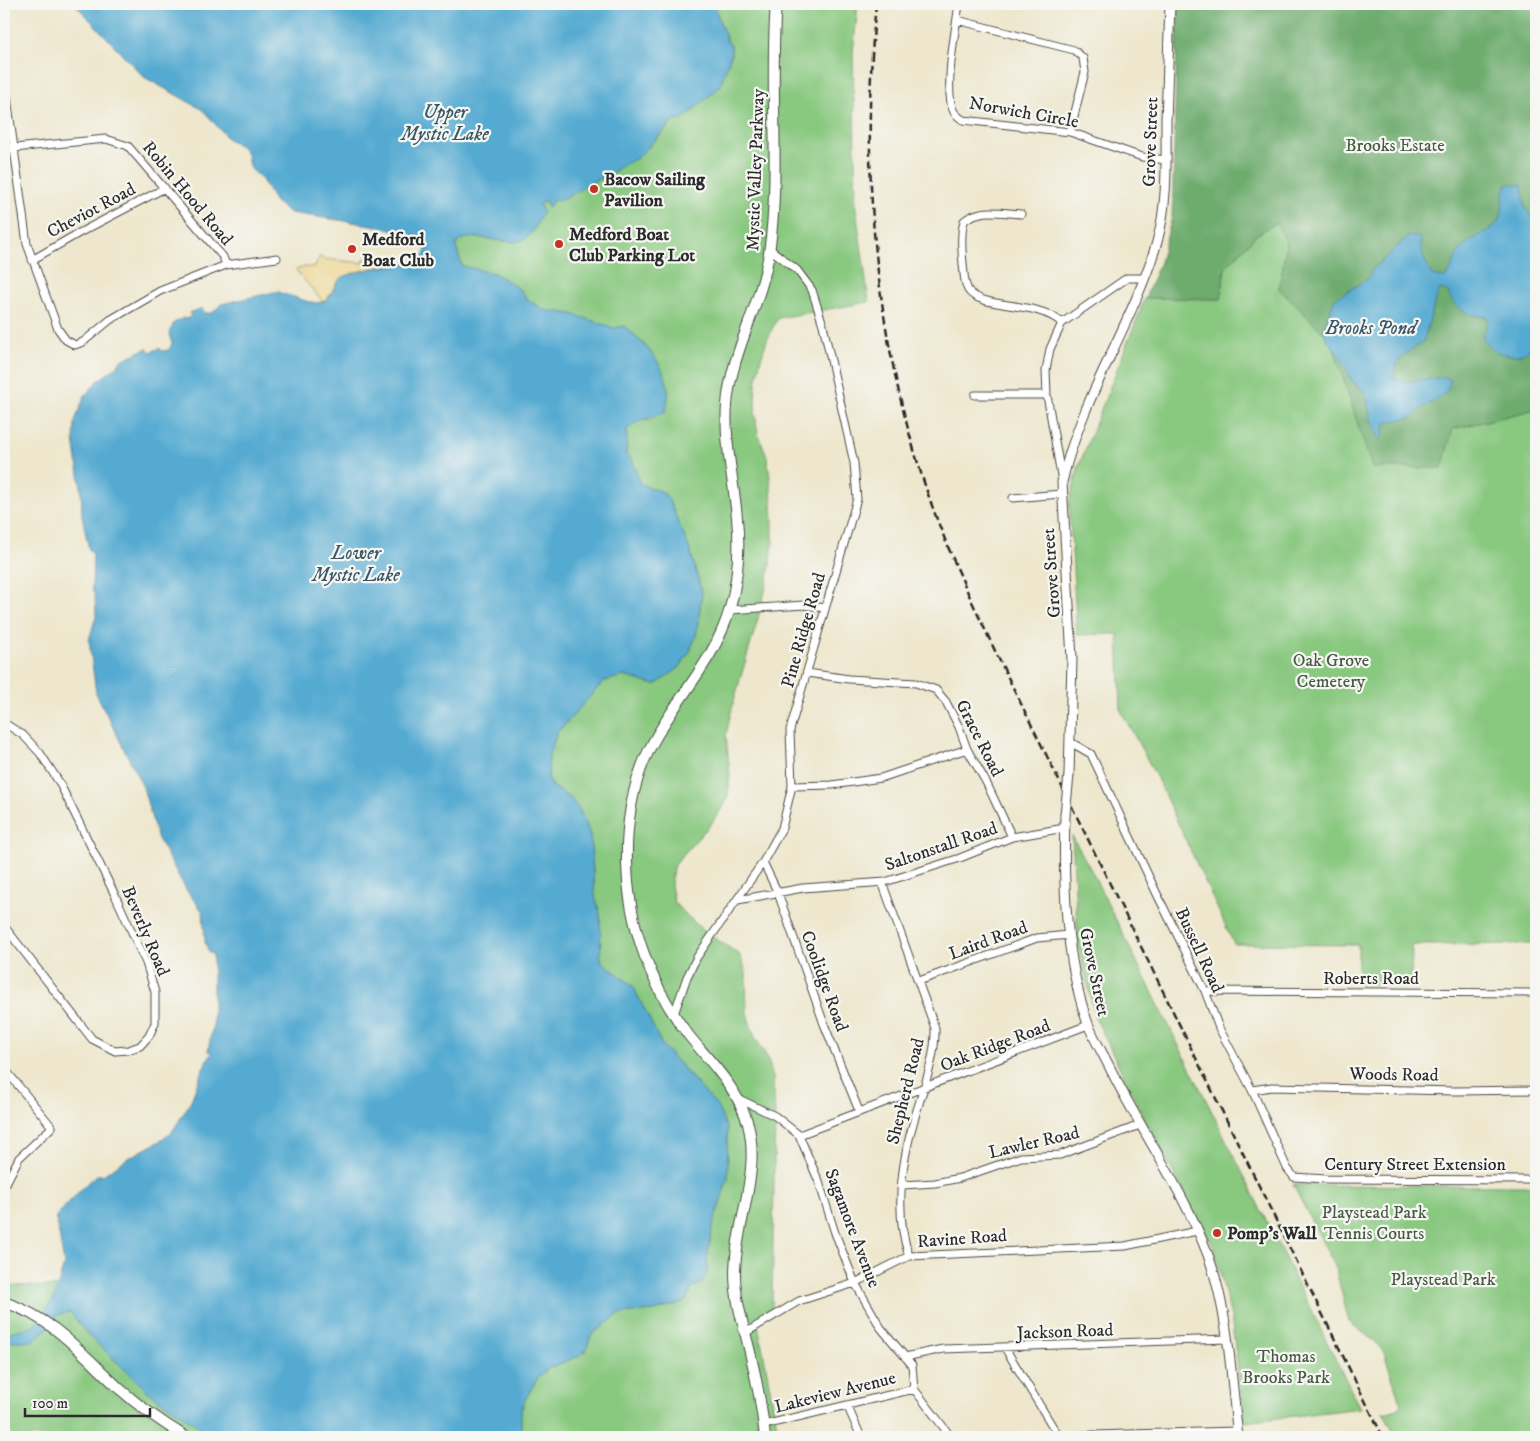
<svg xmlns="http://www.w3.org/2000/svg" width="1540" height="1441" font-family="'IM FELL DW Pica',serif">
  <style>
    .green { fill: #88c87f; stroke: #5a7a55 }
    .forest { fill: #6eac6e; stroke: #4c6c4c }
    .sand { fill: #eeda9e; stroke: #8c8264 }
    .water { fill: #55aad1; stroke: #406a7e }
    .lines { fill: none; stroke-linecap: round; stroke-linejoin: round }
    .minor-casing { stroke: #484743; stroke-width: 9 }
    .tertiary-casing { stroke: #484743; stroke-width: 11 }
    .secondary-casing { stroke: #484743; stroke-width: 12 }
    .minor { stroke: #fff; stroke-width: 7 }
    .tertiary { stroke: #fff; stroke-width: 9 }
    .secondary { stroke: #fff; stroke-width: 10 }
    .rail { stroke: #2b2b2b; stroke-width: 2.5; stroke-dasharray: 8 4; stroke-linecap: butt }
    .tertiary-bridge-casing { stroke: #484743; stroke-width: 11; stroke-linecap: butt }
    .tertiary-bridge { stroke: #fff; stroke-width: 9 }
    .poi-dot { fill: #c8321e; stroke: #f6f6f2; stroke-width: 2 }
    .labels { text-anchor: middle; stroke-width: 4.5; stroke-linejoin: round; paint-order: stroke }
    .street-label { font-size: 18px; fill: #2b2b2b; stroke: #f6f6f2 }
    .park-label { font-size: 18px; fill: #475a44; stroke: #f6f6f2 }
    .poi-label { font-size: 18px; font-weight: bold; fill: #2b2b2b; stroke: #f6f6f2; text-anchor: start }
    .water-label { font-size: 19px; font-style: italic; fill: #3a5765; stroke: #f6f6f2 }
  </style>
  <rect width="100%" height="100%" fill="#f6f6f2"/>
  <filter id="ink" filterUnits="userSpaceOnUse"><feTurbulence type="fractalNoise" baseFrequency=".02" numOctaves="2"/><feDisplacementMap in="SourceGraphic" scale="10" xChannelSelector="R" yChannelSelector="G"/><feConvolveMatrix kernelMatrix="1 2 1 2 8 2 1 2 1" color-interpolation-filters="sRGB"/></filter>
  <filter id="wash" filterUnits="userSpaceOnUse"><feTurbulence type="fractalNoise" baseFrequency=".0096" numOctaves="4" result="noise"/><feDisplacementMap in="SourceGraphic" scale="20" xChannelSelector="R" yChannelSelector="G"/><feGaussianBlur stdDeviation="1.12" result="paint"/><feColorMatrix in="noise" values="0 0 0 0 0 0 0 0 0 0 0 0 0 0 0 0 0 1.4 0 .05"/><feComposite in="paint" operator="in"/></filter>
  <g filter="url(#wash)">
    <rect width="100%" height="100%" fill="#eee7cd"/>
    <path class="green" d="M 716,4 L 858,4 L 853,53 L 856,209 L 869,302 L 778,318 C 759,349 750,396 758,432 C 759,441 765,448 767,457 C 771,475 775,534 772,552 C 765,610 742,664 729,721 L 726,736 L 730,774 L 728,795 L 725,804 L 711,824 L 679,859 L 673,868 L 671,885 L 674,902 L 678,907 L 704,931 L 739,954 L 746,971 L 747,1014 L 754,1035 L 768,1059 L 773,1078 L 775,1113 L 772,1309 L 757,1319 L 779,1437 L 521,1437 L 521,1411 L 525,1400 L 538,1377 L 549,1368 L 579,1356 L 587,1347 L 591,1335 L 619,1314 L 654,1311 L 685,1302 L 692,1288 L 702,1283 L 708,1269 L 707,1259 L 712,1229 L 728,1177 L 727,1128 L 696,1082 L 662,1045 L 633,986 L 600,961 L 600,914 L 595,896 L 590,834 L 579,809 L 570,798 L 552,786 L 548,777 L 549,754 L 557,733 L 604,681 L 624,676 L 655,685 L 679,668 L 690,651 L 696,636 L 702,593 L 690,550 L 669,500 L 663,492 L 640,484 L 633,462 L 626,454 L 627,429 L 639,421 L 652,419 L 669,391 C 662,361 648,346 624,326 L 614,328 L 572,314 L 544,310 L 524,297 L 523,292 L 511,283 L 493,273 L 462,266 L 456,246 L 460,239 L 469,237 L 514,242 L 531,233 L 543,211 L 539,204 L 545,201 L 549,207 L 552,201 C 572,198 589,179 606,178 L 650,146 L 675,120 L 691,112 L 720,86 L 732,53 L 731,45 C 726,41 715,12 716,4 Z
      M 1276,223 L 1287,242 L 1279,289 L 1453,429 L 1536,409 L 1536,944 L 1412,945 L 1411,983 L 1358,984 L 1358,945 L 1234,944 L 1154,772 L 1121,711 L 1118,634 L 1077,635 L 1069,503 L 1078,468 L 1145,298 L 1221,299 L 1225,268 L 1256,235 Z
      M 1072,836 L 1091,870 L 1360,1408 L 1245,1422 L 1231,1317 L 1214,1248 L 1144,1118 L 1096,1019 L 1078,945 Z
      M 1293,1185 L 1536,1186 L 1536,1437 L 1396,1437 L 1384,1413 L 1398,1409 L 1401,1405 L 1384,1352 L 1374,1341 L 1349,1322 L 1335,1266 Z
      M 4,1285 L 57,1287 L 74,1317 L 88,1335 L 151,1394 L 214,1437 L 4,1437 Z"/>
    <path class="forest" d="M 1178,4 L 1536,4 L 1536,409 L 1453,429 L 1442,468 L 1372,468 L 1331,340 L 1279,289 L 1287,242 L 1276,223 L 1256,235 L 1225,268 L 1221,299 L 1145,298 L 1160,262 L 1172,217 Z"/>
    <path class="sand" d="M 320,256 L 323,259 L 363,263 L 364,259 L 401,263 C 386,266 350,270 340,280 C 332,287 331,297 323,302 L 296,270 L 305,267 L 315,267 Z"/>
    <path class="water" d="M 75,4 L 716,4 C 714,17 725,28 727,42 L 731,45 C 732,64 721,72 721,86 L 682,120 L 674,120 L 637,158 L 618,168 L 606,178 L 599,178 L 564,199 L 552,201 L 549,208 L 545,201 L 539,204 L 543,211 C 539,220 533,235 523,240 C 506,247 464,227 456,246 L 462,266 L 494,273 L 511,283 L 523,292 L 524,297 L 544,310 L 572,314 L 614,328 L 624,326 C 650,349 678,376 665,413 L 639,421 L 627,429 L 626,454 L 633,462 L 640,484 L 663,492 L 669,500 L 690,550 L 702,593 L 696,636 L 690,651 L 679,668 L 655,685 L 624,676 L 604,681 L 557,733 L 549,754 L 548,777 L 552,786 L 570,798 L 579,809 L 590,834 L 595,896 L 600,914 L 601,961 L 633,986 L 662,1045 L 717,1106 L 727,1128 L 728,1177 L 712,1229 L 707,1259 L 708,1269 L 702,1283 L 692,1288 L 685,1302 L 654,1311 L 619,1314 L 591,1335 L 586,1351 L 579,1356 L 549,1368 L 538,1377 L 525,1400 L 521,1411 L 521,1437 L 214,1437 L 151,1394 L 88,1335 L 70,1312 L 57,1315 L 46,1330 L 33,1341 L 4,1341 L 4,1333 L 33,1327 L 54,1299 L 64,1264 L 56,1216 L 88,1182 L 97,1175 L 103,1175 L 128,1158 L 162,1140 L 172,1132 L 190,1103 L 207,1059 L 212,1054 L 212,1052 L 208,1051 L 213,1025 L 213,954 L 209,953 L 205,942 L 203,912 L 187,891 L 157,837 L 143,787 L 96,693 L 89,640 L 96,616 L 95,596 L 92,589 L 93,553 L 89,550 L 82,515 L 81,488 L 74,440 L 75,421 L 85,395 L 100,379 L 117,367 L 120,361 L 147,348 L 150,352 L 160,348 L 161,351 L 169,350 L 172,344 L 169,333 L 174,323 L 183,318 L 187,319 L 191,315 L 189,313 L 202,308 L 204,313 L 212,313 L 221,304 L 279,291 L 281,294 C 295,295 307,305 322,302 C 333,300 332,283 343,277 C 366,267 393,266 418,261 C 427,256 427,247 423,238 L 372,225 L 290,213 L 275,202 L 261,178 L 249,167 L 247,154 L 239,145 L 228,139 L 203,110 L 144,77 Z
      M 1511,184 L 1522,185 L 1525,208 L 1536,222 L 1536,348 C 1530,348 1524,353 1518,355 C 1508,357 1483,350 1483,336 C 1483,332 1487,326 1489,322 L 1487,317 C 1468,315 1454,310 1448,291 L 1439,289 L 1423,342 C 1407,353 1395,357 1394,378 L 1404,382 L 1446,377 L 1451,380 C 1447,398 1434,400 1421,409 C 1418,411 1415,415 1412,417 C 1403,421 1394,418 1385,424 L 1382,438 L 1380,440 L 1371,420 L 1366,393 L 1353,382 L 1339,355 L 1326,338 L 1324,329 L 1334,299 L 1368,279 L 1372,270 L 1409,236 L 1420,238 L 1423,257 L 1432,275 L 1445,278 C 1453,270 1454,256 1462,248 C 1472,237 1488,234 1498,222 C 1505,213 1500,197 1507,185 Z"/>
  </g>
  <g filter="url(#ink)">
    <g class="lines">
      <defs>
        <path id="minor" d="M 959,4 C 956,27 943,93 954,112 C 956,115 960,118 963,120 L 1070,132 L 1142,157 L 1166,160
          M 957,20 L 1074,50 L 1083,58 L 1085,72 L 1070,132
          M 4,75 L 27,244 L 58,329 L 66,340 L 75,345 L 83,342 L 110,320 L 160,291 L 226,265 L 277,258
          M 4,149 L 106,139 L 128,146 L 223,257 L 226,265
          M 1021,214 C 1001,213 980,207 964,221 C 960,235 962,250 963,264 C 964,273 964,283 968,290 C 981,310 1038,300 1062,323
          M 32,260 L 79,233 L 165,188
          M 975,395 L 1047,395
          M 1062,481 L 1047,395 L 1046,370 L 1050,349 L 1062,323 L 1127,278 L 1144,278
          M 1013,498 L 1061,494
          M 730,610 L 804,605 L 825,608
          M 807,673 L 849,679 L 916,683 L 936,690 L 946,702 L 959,727 L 967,749 L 986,782 L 1012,837
          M 4,723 L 23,735 L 40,753 L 59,782 L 115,895 L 146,963 L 155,992 L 155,1023 L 149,1036 L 140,1046 L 128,1050 L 115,1051 L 92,1039 L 4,926
          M 1072,743 L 1091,754 L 1157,894 L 1205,991 L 1219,1028 L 1252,1090 L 1287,1168 L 1294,1177 L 1326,1179 L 1536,1180
          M 792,786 L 832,785 L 881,778 L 967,749
          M 763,862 L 778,893 L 824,1024 L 859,1111
          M 882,882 L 935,1028 C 936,1058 923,1088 915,1117 C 902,1160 894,1212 909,1256
          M 738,900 L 803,888 L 885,882 L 960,858 L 1012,837 L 1065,828
          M 919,981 L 1037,938 L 1069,935
          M 1205,991 L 1536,993
          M 674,1014 L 687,977 L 697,957 L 763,862 L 782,828 L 792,786 L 790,730 L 857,499 L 854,463 L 823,325 L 812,290 L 797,270 L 770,249
          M 4,1068 L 52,1127 L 19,1158 L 4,1187
          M 1252,1090 L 1272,1087 L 1455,1091 L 1536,1090
          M 739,1099 L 775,1116 L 799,1135 L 819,1182 L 835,1233 L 855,1283 L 881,1328 L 912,1365 L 914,1389 L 951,1437
          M 799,1135 L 1088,1025
          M 903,1185 L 935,1183 L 960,1178 L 1021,1157 L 1060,1155 L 1140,1125
          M 745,1333 L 799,1301 L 855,1283 L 909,1256 L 1125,1246 L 1197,1231
          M 1005,1348 L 1059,1437
          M 905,1357 L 943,1349 L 1226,1339
          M 847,1405 L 861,1437
          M 764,1425 L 914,1389
          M 1058,1436 L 1237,1431"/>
        <path id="tertiary" d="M 1069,775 L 1072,659 L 1062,482 C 1081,398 1133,324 1157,242 C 1168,203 1166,161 1166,121 C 1167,82 1169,43 1170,4
          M 1065,815 C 1063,884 1065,959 1088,1024 C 1094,1039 1103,1054 1110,1068 C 1141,1131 1183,1189 1208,1255 C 1229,1313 1231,1377 1238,1437"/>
        <path id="secondary" d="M 4,1302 C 54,1318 84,1356 121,1390 C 141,1408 163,1423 186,1437
          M 765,1437 C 762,1407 756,1377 749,1348 C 743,1324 735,1299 735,1274 C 735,1224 761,1174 748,1124 C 738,1089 713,1065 690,1037 C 651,988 628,925 627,862 C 626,826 632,785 648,752 C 672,702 715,663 730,608 C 738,579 740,548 737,518 C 734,481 724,443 727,405 C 731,352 761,306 769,253 C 781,171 769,86 776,4"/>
      </defs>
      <use href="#minor" class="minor-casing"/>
      <use href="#tertiary" class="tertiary-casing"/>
      <use href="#secondary" class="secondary-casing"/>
      <use href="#minor" class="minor"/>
      <use href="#tertiary" class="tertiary"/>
      <use href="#secondary" class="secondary"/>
      <path class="rail" d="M 876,4 C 859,178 876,357 938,522 C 956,568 977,613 998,657 L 1383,1437"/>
      <defs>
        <path id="tertiary-bridge" d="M 1065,815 L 1069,775"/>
      </defs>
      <use href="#tertiary-bridge" class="tertiary-bridge-casing"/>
      <use href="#tertiary-bridge" class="tertiary-bridge"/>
    </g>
  </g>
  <g class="poi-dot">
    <circle cx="594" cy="189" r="5"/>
    <circle cx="559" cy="244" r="5"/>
    <circle cx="352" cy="249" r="5"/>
    <circle cx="1217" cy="1233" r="5"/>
  </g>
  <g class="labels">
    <g class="street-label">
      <text transform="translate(1024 112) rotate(10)" y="6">Norwich Circle</text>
      <text transform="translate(1150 142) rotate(-88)" y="6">Grove Street</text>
      <text transform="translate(755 170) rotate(-88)" y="6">Mystic Valley Parkway</text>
      <text transform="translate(188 193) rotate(50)" y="6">Robin Hood Road</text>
      <text transform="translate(91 210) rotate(-28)" y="6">Cheviot Road</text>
      <text transform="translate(1051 573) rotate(-94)" y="6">Grove Street</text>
      <text transform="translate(803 630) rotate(-74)" y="6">Pine Ridge Road</text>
      <text transform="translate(980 738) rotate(63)" y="6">Grace Road</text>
      <text transform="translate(941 846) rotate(-19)" y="6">Saltonstall Road</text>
      <text transform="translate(146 931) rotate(67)" y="6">Beverly Road</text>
      <text transform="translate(988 940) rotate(-20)" y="6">Laird Road</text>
      <text transform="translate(1200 950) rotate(65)" y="6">Bussell Road</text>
      <text transform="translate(1095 972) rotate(78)" y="6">Grove Street</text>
      <text x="1371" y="984">Roberts Road</text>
      <text transform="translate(825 981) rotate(70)" y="6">Coolidge Road</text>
      <text transform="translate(995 1045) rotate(-21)" y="6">Oak Ridge Road</text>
      <text transform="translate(1394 1074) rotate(1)" y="6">Woods Road</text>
      <text transform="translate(905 1091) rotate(-76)" y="6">Shepherd Road</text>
      <text transform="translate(1034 1142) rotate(-13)" y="6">Lawler Road</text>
      <text x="1415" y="1170">Century Street Extension</text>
      <text transform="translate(853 1228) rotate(69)" y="6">Sagamore Avenue</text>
      <text transform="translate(962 1238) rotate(-4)" y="6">Ravine Road</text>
      <text transform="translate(1065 1331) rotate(-2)" y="6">Jackson Road</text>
      <text transform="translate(835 1392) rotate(-14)" y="6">Lakeview Avenue</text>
    </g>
    <g class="park-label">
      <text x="1395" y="151">Brooks Estate</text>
      <text x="1331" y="666">Oak Grove<tspan x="1331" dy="21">Cemetery</tspan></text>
      <text x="1374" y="1218">Playstead Park<tspan x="1374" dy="21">Tennis Courts</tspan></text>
      <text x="1443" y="1285">Playstead Park</text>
      <text x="1286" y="1362">Thomas<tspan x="1286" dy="21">Brooks Park</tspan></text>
    </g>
    <g class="poi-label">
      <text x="604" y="185">Bacow Sailing<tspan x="604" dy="21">Pavilion</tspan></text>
      <text x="569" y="240">Medford Boat<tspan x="569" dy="21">Club Parking Lot</tspan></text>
      <text x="362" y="245">Medford<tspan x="362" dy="21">Boat Club</tspan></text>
      <text x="1227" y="1239">Pomp's Wall</text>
    </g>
    <g class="water-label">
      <text x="445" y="118">Upper<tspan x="445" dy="22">Mystic Lake</tspan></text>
      <text x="1371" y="334">Brooks Pond</text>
      <text x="356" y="559">Lower<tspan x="356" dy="22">Mystic Lake</tspan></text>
    </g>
  </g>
  <rect width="1540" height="1441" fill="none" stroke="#f6f6f2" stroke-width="20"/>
  <path d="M25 1408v8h125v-8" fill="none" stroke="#2b2b2b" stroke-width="2.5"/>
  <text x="32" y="1408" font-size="15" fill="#2b2b2b" stroke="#f6f6f2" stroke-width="4" paint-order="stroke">100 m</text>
</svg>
